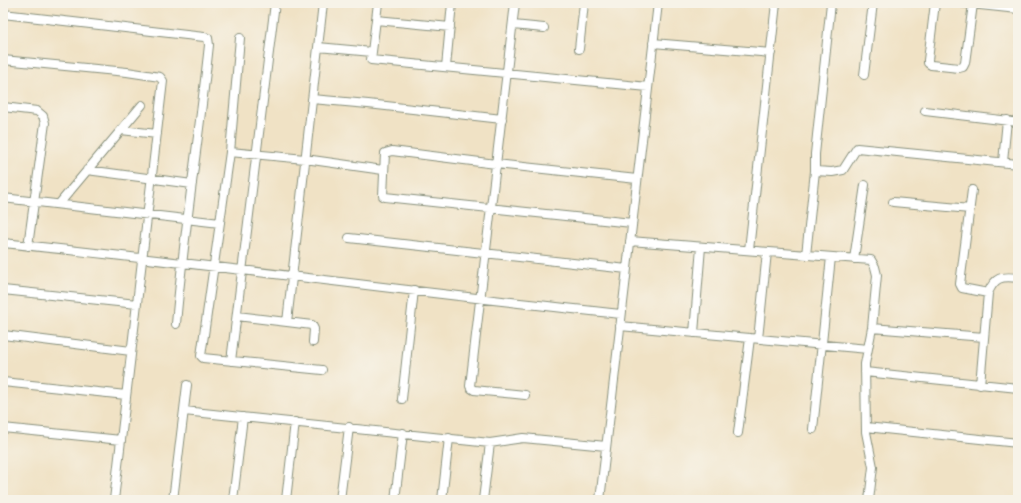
<svg xmlns="http://www.w3.org/2000/svg" width="1021" height="503" font-family="'IM FELL French Canon',serif">
  <style>
    .lines { fill: none; stroke-linecap: round; stroke-linejoin: round }
    .street-casing { stroke: #88907c; stroke-width: 10 }
    .street { stroke: #fff; stroke-width: 8 }
  </style>
  <rect width="100%" height="100%" fill="#f7f3e8"/>
  <filter id="ink" filterUnits="userSpaceOnUse"><feTurbulence type="fractalNoise" baseFrequency=".025" numOctaves="2"/><feDisplacementMap in="SourceGraphic" scale="8" xChannelSelector="R" yChannelSelector="G"/><feConvolveMatrix kernelMatrix="1 2 1 2 8 2 1 2 1" color-interpolation-filters="sRGB"/></filter>
  <filter id="wash" filterUnits="userSpaceOnUse"><feTurbulence type="fractalNoise" baseFrequency=".012" numOctaves="4" result="noise"/><feDisplacementMap in="SourceGraphic" scale="16" xChannelSelector="R" yChannelSelector="G"/><feGaussianBlur stdDeviation="0.9" result="paint"/><feColorMatrix in="noise" values="0 0 0 0 0 0 0 0 0 0 0 0 0 0 0 0 0 1.4 0 .05"/><feComposite in="paint" operator="in"/></filter>
  <g filter="url(#wash)">
    <rect width="100%" height="100%" fill="#f0e2c5"/>
  </g>
  <g filter="url(#ink)">
    <g class="lines">
      <defs>
        <path id="street" d="M 378,3 L 371,60 L 648,87
          M 515,3 L 470,386 L 471,388 L 474,390 L 525,395
          M 935,3 L 928,60 L 928,63 L 931,65 L 959,68 L 963,67 L 965,63 L 973,4
          M 961,3 L 1018,9
          M 3,14 L 204,37 L 208,38 L 209,45 C 199,138 184,231 176,324
          M 376,20 L 450,27
          M 513,25 L 544,28
          M 240,38 L 230,152 L 201,356 L 203,358 L 322,370
          M 653,43 L 771,53
          M 318,47 L 372,52
          M 579,49 L 584,3
          M 3,60 L 127,72 L 160,77 L 163,81 L 114,500
          M 446,67 L 452,3
          M 864,75 L 873,3
          M 312,99 L 368,104 L 502,119
          M 3,107 L 37,111 L 43,116 L 45,123 L 28,246
          M 925,111 L 1018,122
          M 121,130 L 157,134
          M 230,152 L 305,159 L 383,170
          M 1003,162 L 1007,120
          M 87,170 L 192,184
          M 815,171 L 832,172 L 843,170 L 857,148 L 1018,164
          M 972,190 L 960,284 L 962,288 L 988,293
          M 3,198 L 220,223
          M 893,202 L 970,209
          M 59,204 L 142,105
          M 632,223 L 385,197 L 383,196 L 385,153 L 392,151 L 496,164 L 637,179
          M 349,238 L 627,269
          M 630,241 L 871,260 L 875,267 L 877,275 L 872,328 L 865,364 L 866,432 L 873,467 L 869,500
          M 3,243 C 209,264 415,293 621,314
          M 749,250 L 776,3
          M 806,255 L 815,171 L 815,154 L 831,3
          M 854,259 L 865,185
          M 3,290 L 137,304
          M 237,316 L 312,325 L 314,329 L 313,342
          M 287,322 L 323,3
          M 620,326 L 868,349
          M 872,328 L 984,337
          M 694,333 L 701,247
          M 3,335 L 131,351
          M 758,339 L 767,252
          M 231,361 L 275,3
          M 865,372 L 1018,388
          M 3,382 L 126,395
          M 980,385 L 988,293 C 995,277 1001,276 1018,278
          M 402,399 L 414,290
          M 184,411 L 490,443 L 523,438 L 606,446
          M 866,427 L 1018,443
          M 3,428 L 121,440
          M 813,429 L 831,257
          M 738,433 L 750,338
          M 173,500 L 187,385
          M 233,500 L 243,417
          M 286,500 L 295,422
          M 340,500 L 349,427
          M 395,500 L 403,433
          M 442,500 L 449,438
          M 483,500 L 490,443
          M 600,500 L 658,3"/>
      </defs>
      <use href="#street" class="street-casing"/>
      <use href="#street" class="street"/>
    </g>
  </g>
  <rect width="1021" height="503" fill="none" stroke="#f7f3e8" stroke-width="16"/>
</svg>
